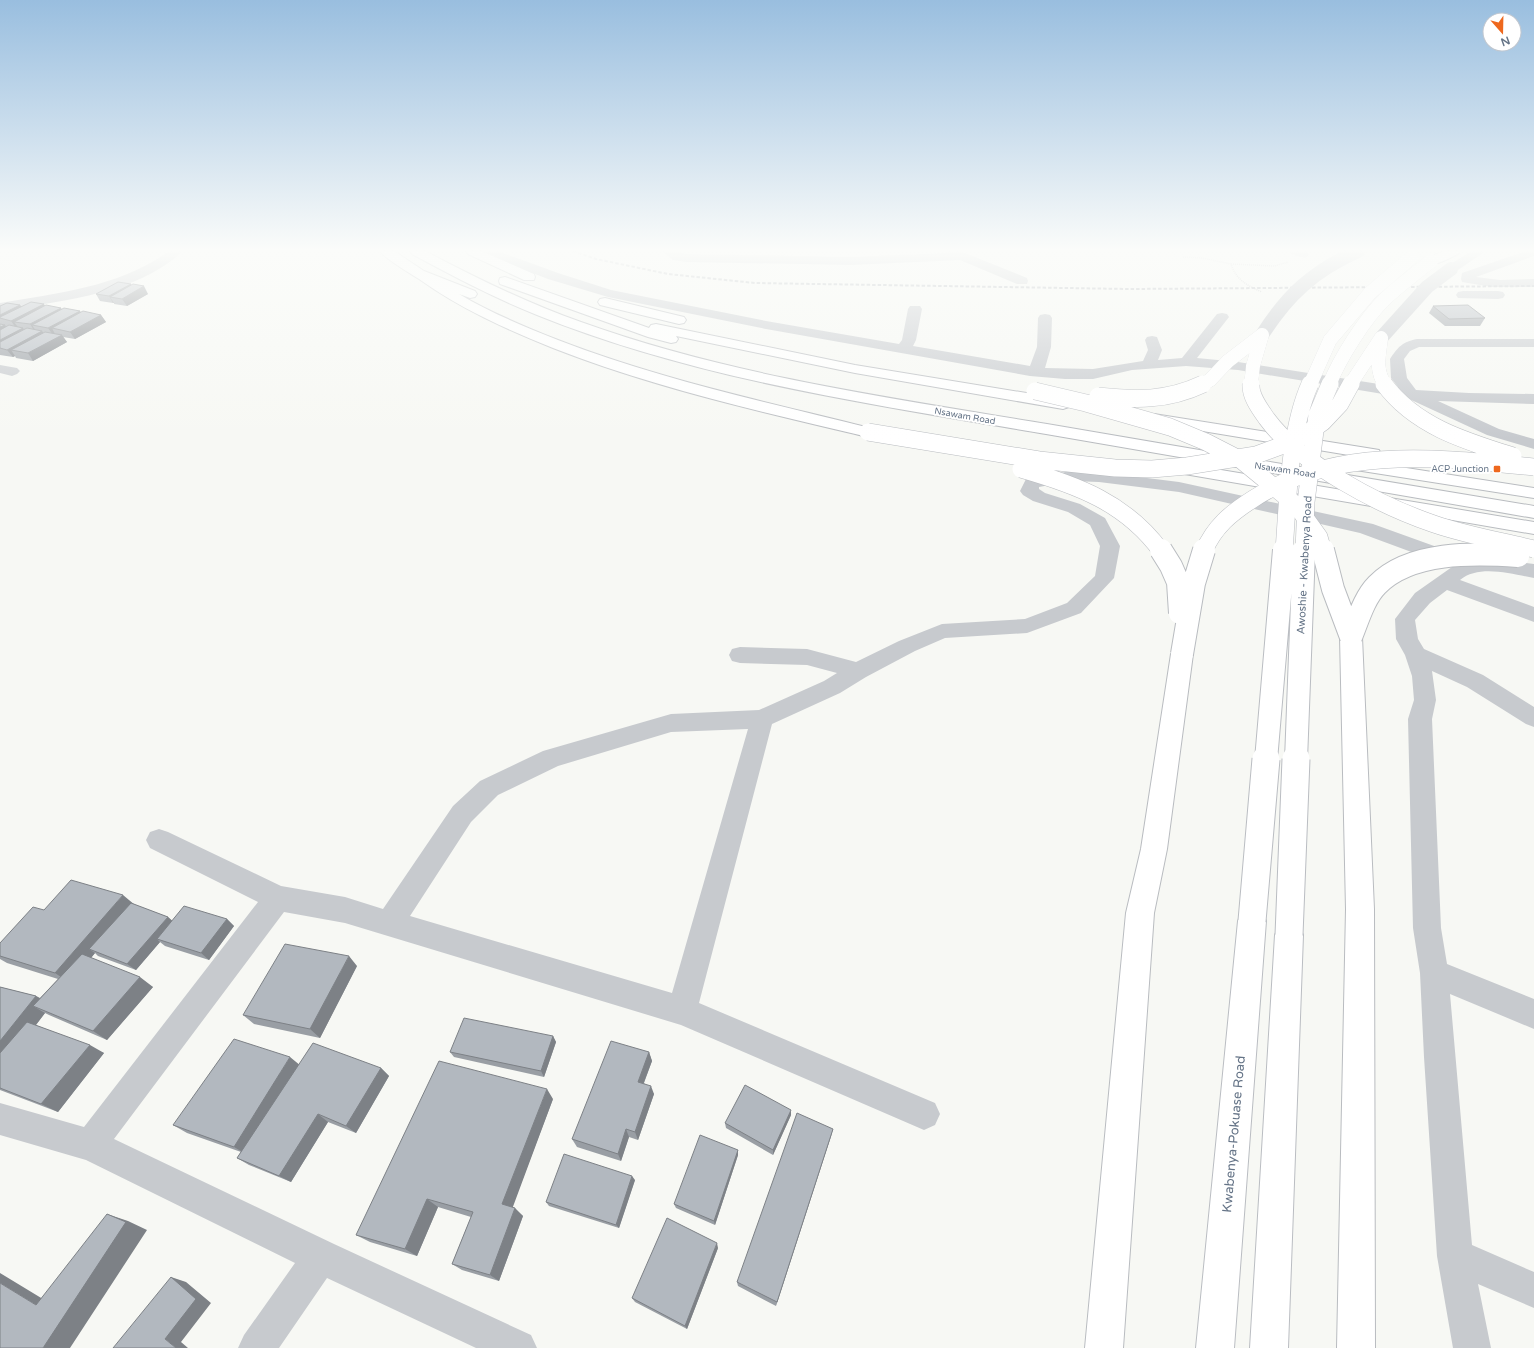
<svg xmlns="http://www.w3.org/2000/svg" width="1534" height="1348" font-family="'Varela Round',sans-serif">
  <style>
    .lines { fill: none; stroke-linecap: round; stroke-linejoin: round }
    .major-casing { stroke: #babdc2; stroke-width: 2 }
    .highway-casing { stroke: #b9bcc0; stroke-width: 2 }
    .path { stroke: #c1c2c5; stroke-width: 1.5; stroke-dasharray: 1 1; stroke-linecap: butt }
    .minor { fill: #c7cace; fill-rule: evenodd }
    .major { fill: #fff; fill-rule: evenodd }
    .highway { fill: #fff; fill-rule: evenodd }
    .rail { stroke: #a7acb3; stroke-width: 2; stroke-dasharray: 3.5 2; stroke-linecap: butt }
    .major-bridge-far3-casing { stroke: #babdc2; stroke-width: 14; stroke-linecap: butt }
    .major-bridge-far2-casing { stroke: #babdc2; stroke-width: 18; stroke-linecap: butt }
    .major-bridge-far1-casing { stroke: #babdc2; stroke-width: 24; stroke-linecap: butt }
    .major-bridge-casing { stroke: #babdc2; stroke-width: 29; stroke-linecap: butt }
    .highway-bridge-far2-casing { stroke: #b9bcc0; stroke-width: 14; stroke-linecap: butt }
    .highway-bridge-far1-casing { stroke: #b9bcc0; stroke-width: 18; stroke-linecap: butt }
    .highway-bridge-casing { stroke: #b9bcc0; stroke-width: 24; stroke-linecap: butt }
    .minor-bridge { stroke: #c7cace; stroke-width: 14 }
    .major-bridge-far3 { stroke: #fff; stroke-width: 14 }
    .major-bridge-far2 { stroke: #fff; stroke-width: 17 }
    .major-bridge-far1 { stroke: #fff; stroke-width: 22 }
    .major-bridge { stroke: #fff; stroke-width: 27 }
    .highway-bridge-far2 { stroke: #fff; stroke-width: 14 }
    .highway-bridge-far1 { stroke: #fff; stroke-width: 17 }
    .highway-bridge { stroke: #fff; stroke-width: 22 }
    .wall { fill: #999ea4 }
    .shaded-wall { fill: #7d8186 }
    .building { fill: #b2b8bf; stroke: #7d8186 }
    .poi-dot { fill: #ee681e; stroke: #fff; stroke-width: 1.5 }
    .labels { text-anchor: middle; stroke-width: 4; stroke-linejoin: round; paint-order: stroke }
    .far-street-label { font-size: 9px; fill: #657487; stroke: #fff }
    .far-poi-label { font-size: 9px; fill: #657487; stroke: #fff; text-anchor: end }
    .street-label { font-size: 11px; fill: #657487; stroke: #fff }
    .near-street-label { font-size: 13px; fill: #657487; stroke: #fff }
  </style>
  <rect width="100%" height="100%" fill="#f7f8f4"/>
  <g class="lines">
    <defs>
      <path id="major" d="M 1444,251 L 1460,251 L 1458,254 C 1449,258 1437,266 1427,264 L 1425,261 L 1427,258 Z
        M 1252,908 L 1262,912 L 1266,921 L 1234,1348 L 1196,1348 L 1238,921 L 1242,912 Z
        M 1289,922 L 1299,926 L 1303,935 L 1288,1348 L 1250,1348 L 1275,935 L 1279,926 Z"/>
      <path id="highway" d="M 380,251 L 394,251 L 424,271 L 475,291 L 477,294 L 475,297 L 470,298 L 459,294 C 491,313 525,327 558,340 C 661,380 767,402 874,429 L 876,432 L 874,435 L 868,437 C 762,412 655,388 553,348 C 506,329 461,309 419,279 C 410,273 385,259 380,251 Z
        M 410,251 L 425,251 C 476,278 527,303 581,322 C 731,376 890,398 1047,424 C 1209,452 1372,479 1534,506 L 1534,518 C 1371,490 1209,462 1046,434 C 876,405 698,380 537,315 C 494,298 453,276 412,254 Z
        M 466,251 L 481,251 L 534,274 L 535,277 L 534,280 L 524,280 L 468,254 Z
        M 505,277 L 649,328 L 651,325 L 656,324 L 855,365 L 1063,399 L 1069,401 L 1071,404 L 1069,407 L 1063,409 L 855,373 L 676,336 L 678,339 L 676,342 L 671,343 L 648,337 L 500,284 L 499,281 L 500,278 Z
        M 605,298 L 684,317 L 686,320 L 684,323 L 679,324 L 600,305 L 598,302 L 600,299 Z
        M 1154,414 L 1373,449 L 1379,450 L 1381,454 L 1379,458 L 1373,459 L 1148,422 L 1146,419 L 1148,416 Z
        M 1349,459 L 1534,488 L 1534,498 L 1343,468 L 1340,464 L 1343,460 Z
        M 1173,462 L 1534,522 L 1534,534 L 1167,471 L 1164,467 L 1167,463 Z
        M 1351,629 L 1358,632 L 1362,637 L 1374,909 L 1375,1348 L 1337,1348 L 1346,909 L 1340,637 L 1344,632 Z
        M 1182,646 L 1190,648 L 1193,654 L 1167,849 L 1154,913 L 1123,1348 L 1085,1348 L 1126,913 L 1141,849 L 1171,654 L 1174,648 Z"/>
    </defs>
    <use href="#major" class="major-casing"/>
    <use href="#highway" class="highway-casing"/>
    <path class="path" d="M 1183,257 L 1202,258 L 1231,264 C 1236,280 1248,286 1262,292
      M 1231,264 L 1274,266 L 1288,262"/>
    <path class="minor" d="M 169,251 L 182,251 C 179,255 175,258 171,261 C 126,295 54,302 0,311 L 0,303 C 58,293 120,287 169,251 Z
      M 482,251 L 498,251 L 558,273 L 611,290 L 766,321 L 899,344 L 902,340 L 908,309 L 910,306 L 920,306 L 922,309 L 916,340 L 913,346 L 1030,366 L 1037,347 L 1038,318 L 1040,315 L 1045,314 L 1050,315 L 1052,318 L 1051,347 L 1045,368 L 1093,369 L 1143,361 L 1148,350 L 1145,340 L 1147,337 L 1152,336 L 1157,337 L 1162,350 L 1158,360 L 1182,358 L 1217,314 L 1222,313 L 1227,314 L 1229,317 L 1197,358 L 1238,362 L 1398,387 L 1391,378 L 1390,359 C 1398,347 1402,342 1417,339 L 1534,339 L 1534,347 L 1419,347 L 1410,351 L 1404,359 L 1407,378 L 1416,390 L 1469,393 L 1534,394 L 1534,404 L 1438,401 L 1499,429 L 1534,439 L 1534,449 L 1487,435 L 1407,398 L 1238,370 L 1186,366 L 1132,370 L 1093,379 L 1065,379 L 1030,376 L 766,329 L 608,297 L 548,279 L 484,254 Z
      M 662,251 C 672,250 678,253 687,254 L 851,257 L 945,253 L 944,251 L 960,251 L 1027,278 L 1028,281 L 1027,284 L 1017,284 L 960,260 L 851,265 L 687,262 L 673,260 Z
      M 1289,251 L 1306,251 L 1309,254 L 1307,257 C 1301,258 1293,256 1289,251 Z
      M 1472,251 L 1486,251 L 1455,272 L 1447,272 L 1445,269 L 1447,266 Z
      M 1526,251 L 1534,251 L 1534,256 L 1476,277 L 1500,280 L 1534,279 L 1534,287 L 1492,287 L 1462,282 L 1461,279 L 1462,273 Z
      M 1463,291 L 1498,291 L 1503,292 L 1505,295 L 1503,298 L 1498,299 L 1458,298 L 1456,295 L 1458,292 Z
      M 0,365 L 17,368 L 20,371 L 17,374 L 12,376 L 0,373 Z
      M 1071,471 L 1099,472 L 1179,482 L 1373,524 L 1473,560 L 1495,559 L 1534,564 L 1534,578 C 1512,574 1479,564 1460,580 L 1534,607 L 1534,622 L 1447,590 L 1430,603 L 1415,620 L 1418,639 L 1424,649 L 1483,675 L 1534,707 L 1534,727 L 1526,724 L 1467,687 L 1432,671 L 1436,700 L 1432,719 L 1441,928 L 1447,964 L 1534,999 L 1534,1029 L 1450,994 L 1472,1245 L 1534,1272 L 1534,1308 L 1478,1284 L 1491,1348 L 1453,1348 L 1437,1256 L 1424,1057 L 1420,973 L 1413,928 L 1408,719 L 1414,700 L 1412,676 L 1405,655 L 1396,639 L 1395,619 L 1415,593 L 1452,567 L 1360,533 L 1179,492 L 1099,482 L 1071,481 L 1039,487 L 1039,489 L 1045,493 L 1080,504 L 1105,518 L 1120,546 L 1114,578 L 1081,613 L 1027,633 L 945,638 L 915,651 L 866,677 L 840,693 L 772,724 L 699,1003 L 935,1103 L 940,1114 L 935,1125 L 924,1130 L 681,1025 L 345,923 L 284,912 L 114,1139 L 334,1244 L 531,1335 L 537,1348 L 476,1348 L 327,1278 L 279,1348 L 238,1348 L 244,1335 L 295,1263 L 86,1160 L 0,1135 L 0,1103 L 84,1127 L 258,902 L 150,848 L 146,840 L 150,832 L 159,829 L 168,832 L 281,886 L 345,897 L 383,909 L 453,806 L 480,781 L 543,751 L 671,714 L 759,710 L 824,681 L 837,673 L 807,665 L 740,663 L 732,661 L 729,655 L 732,649 L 740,647 L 807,649 L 856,662 L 899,641 L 942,624 L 1025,619 L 1067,603 L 1095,576 L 1100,546 L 1090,525 L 1068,512 L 1033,501 L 1023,495 L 1020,491 L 1026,479 ZM 748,729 L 672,993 L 410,916 L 471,822 L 498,795 L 558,766 L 671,732 Z"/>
    <use href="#major" class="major"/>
    <use href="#highway" class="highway"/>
    <path class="rail" d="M 573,251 L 596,259 L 668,274 L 755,283 L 1129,289 L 1534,286"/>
    <defs>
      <path id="major-bridge-far3" d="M 1310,385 L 1330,340 L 1370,293 L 1412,257
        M 1329,385 C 1340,358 1365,318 1386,298 C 1400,285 1416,273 1431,261"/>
      <path id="major-bridge-far2" d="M 1284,551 C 1288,499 1289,431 1310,384
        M 1304,551 L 1306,502 L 1317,415 L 1330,384"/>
      <path id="major-bridge-far1" d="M 1266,760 L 1284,550
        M 1296,760 L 1304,550"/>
      <path id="major-bridge" d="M 1252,921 L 1266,759
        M 1289,935 L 1296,759"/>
      <path id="highway-bridge-far2" d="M 1381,339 C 1379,356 1375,369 1385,385
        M 1201,385 L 1210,380 L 1228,361 L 1262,335
        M 1251,385 L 1253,366 L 1262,335
        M 1350,385 L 1381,338"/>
      <path id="highway-bridge-far1" d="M 1251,384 C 1250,396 1260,409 1267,419 C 1300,464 1381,506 1434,524 C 1466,535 1501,541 1534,549
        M 1384,384 C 1415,426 1465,441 1513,456
        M 1035,391 L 1086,403 L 1170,427 L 1206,442 L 1241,460 L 1296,505 L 1319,537 L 1323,551
        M 1098,396 C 1136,400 1167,401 1203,384
        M 868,432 L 1039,460 L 1115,468 L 1152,469 L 1187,466 L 1256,455 L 1297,440 L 1323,422 L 1340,404 L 1351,384
        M 1021,469 C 1077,485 1126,503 1161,551
        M 1204,551 C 1214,527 1231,513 1253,499 C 1336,445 1440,458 1534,467"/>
      <path id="highway-bridge" d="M 1161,550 L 1171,566 L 1178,582 L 1180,613
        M 1323,550 L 1333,589 L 1351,637
        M 1351,637 C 1358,620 1364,598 1377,585 C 1410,551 1474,553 1518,556
        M 1182,654 L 1194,583 L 1204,550"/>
    </defs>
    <use href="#major-bridge-far3" class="major-bridge-far3-casing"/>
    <use href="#major-bridge-far2" class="major-bridge-far2-casing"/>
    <use href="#major-bridge-far1" class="major-bridge-far1-casing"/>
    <use href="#major-bridge" class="major-bridge-casing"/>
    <use href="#highway-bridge-far2" class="highway-bridge-far2-casing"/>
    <use href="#highway-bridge-far1" class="highway-bridge-far1-casing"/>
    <use href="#highway-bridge" class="highway-bridge-casing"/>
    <path class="minor-bridge" d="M 1262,335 C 1288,294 1314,271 1358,251
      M 1381,338 L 1427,287 L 1451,269"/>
    <use href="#major-bridge-far3" class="major-bridge-far3"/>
    <use href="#major-bridge-far2" class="major-bridge-far2"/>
    <use href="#major-bridge-far1" class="major-bridge-far1"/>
    <use href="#major-bridge" class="major-bridge"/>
    <use href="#highway-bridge-far2" class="highway-bridge-far2"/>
    <use href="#highway-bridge-far1" class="highway-bridge-far1"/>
    <use href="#highway-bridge" class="highway-bridge"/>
  </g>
  <path class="wall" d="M 131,284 L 131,285 L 148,294 L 127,306 L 114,304 L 114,303 L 113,303 L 100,301 L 96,294 Z
    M 20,305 L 21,306 L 45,306 L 62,309 L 80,311 L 81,313 L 101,315 L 106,322 L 75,339 L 63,337 L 67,342 L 33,361 L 16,358 L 15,356 L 13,357 L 0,355 L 0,306 Z
    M 1433,306 L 1485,318 L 1480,326 L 1445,326 L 1429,313 Z
    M 135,905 L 168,917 L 172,921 L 227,919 L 234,926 L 209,960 L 165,946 L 160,942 L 136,970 L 98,956 L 95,953 L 91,958 L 153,987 L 107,1040 L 49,1015 L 45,1013 L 36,1025 L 104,1053 L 58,1112 L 0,1090 L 0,987 L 36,996 L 40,998 L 58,979 L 7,963 L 0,959 L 0,943 L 44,910 Z
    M 357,966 L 320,1038 L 254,1024 L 243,1015 Z
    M 553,1036 L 556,1042 L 544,1077 L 454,1057 L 450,1052 Z
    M 649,1052 L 652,1061 L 644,1083 L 654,1094 L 638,1140 L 629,1137 L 621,1161 L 577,1147 L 572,1139 Z
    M 299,1064 L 381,1068 L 389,1076 L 356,1133 L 328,1122 L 291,1182 L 249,1165 L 237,1158 L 241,1152 L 187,1133 L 173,1125 Z
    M 553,1099 L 512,1207 L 523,1216 L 499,1281 L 462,1270 L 452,1264 L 471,1217 L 438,1207 L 417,1256 L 370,1242 L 356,1235 Z
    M 791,1115 L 773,1155 L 726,1128 L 725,1123 Z
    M 833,1129 L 831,1136 L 776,1306 L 738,1286 L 737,1282 Z
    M 738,1150 L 738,1155 L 715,1225 L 676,1208 L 674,1204 Z
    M 635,1180 L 619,1228 L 549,1206 L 546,1202 Z
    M 718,1248 L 687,1329 L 635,1302 L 632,1298 Z"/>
  <path class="shaded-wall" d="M 131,284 L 135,291 L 110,297 L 114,303 L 113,303 L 109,296 Z
    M 144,286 L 148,294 L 127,306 L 122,299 Z
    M 44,304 L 49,312 L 14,322 L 18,327 L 16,328 L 11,321 Z
    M 20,305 L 25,312 L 0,318 L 0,315 Z
    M 61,308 L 66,315 L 32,325 L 36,331 L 35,332 L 30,324 Z
    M 80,311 L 84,318 L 52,328 L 55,334 L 53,335 L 48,328 Z
    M 101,315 L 106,322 L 75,339 L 70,332 Z
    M 5,325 L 10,332 L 0,337 L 0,327 Z
    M 23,328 L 28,336 L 0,348 L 0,340 Z
    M 42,331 L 47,338 L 11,350 L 15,356 L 13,357 L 7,350 Z
    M 62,335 L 67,342 L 33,361 L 28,353 Z
    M 123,895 L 135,905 L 89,949 L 95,953 L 70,983 L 55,973 Z
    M 168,917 L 176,924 L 157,939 L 160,942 L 136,970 L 127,964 Z
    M 227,919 L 234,926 L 209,960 L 201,953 Z
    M 349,956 L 357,966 L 320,1038 L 310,1029 Z
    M 140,977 L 153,987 L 107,1040 L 93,1031 Z
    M 36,996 L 51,1005 L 33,1006 L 45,1013 L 9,1060 L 0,1056 L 0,1041 Z
    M 553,1036 L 556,1042 L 544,1077 L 541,1071 Z
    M 90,1045 L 104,1053 L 58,1112 L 41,1104 Z
    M 649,1052 L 652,1061 L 641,1090 L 638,1082 Z
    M 290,1057 L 301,1066 L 246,1154 L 234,1147 Z
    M 381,1068 L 389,1076 L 356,1133 L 346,1126 Z
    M 651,1086 L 654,1094 L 638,1140 L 635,1132 Z
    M 547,1089 L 553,1099 L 511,1212 L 502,1204 Z
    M 791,1110 L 791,1115 L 773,1155 L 773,1150 Z
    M 318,1114 L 328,1122 L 291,1182 L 279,1176 Z
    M 626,1129 L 629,1137 L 621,1161 L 618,1154 Z
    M 833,1129 L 831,1136 L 776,1306 L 777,1302 Z
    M 738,1150 L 738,1155 L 715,1225 L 714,1221 Z
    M 632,1176 L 635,1180 L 619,1228 L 616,1225 Z
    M 427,1199 L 438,1207 L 417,1256 L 405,1249 Z
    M 515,1208 L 523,1216 L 499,1281 L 490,1275 Z
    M 107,1214 L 128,1221 L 147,1230 L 70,1348 L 43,1348 Z
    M 717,1243 L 718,1248 L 687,1329 L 685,1326 Z
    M 0,1273 L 61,1310 L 36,1305 L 0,1283 Z
    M 171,1277 L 186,1282 L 211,1303 L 181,1342 L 188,1348 L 176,1348 L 165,1339 Z"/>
  <path class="building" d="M 118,282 L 131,284 L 109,296 L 96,294 Z
    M 133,284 L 144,286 L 122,299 L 110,297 Z
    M 31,302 L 44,304 L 11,321 L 0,318 L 0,317 Z
    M 7,303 L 20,305 L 0,315 L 0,306 Z
    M 46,305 L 61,308 L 30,324 L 14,322 Z
    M 1468,305 L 1485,318 L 1449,319 L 1433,306 Z
    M 64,308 L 80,311 L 48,328 L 32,325 Z
    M 83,311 L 101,315 L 70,332 L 52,328 Z
    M 0,324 L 5,325 L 0,327 Z
    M 9,325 L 23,328 L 0,340 L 0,330 Z
    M 27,328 L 42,331 L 7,350 L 0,348 L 0,342 Z
    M 45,332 L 62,335 L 28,353 L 11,350 Z
    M 71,880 L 123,895 L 55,973 L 0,956 L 0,943 L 33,907 L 44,910 Z
    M 131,903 L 168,917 L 127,964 L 89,949 Z
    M 184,906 L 227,919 L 201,953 L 157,939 Z
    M 285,944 L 349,956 L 310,1029 L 243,1015 Z
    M 82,954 L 140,977 L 93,1031 L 33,1006 Z
    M 0,987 L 36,996 L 0,1041 Z
    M 464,1018 L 553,1036 L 541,1071 L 450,1052 Z
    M 27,1022 L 90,1045 L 41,1104 L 0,1088 L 0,1053 Z
    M 234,1039 L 290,1057 L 234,1147 L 173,1125 Z
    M 611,1041 L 649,1052 L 638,1082 L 651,1086 L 635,1132 L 626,1129 L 618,1154 L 572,1139 Z
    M 313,1043 L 381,1068 L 346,1126 L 318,1114 L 279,1176 L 237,1158 Z
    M 439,1061 L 547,1089 L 502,1204 L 515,1208 L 490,1275 L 452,1264 L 473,1212 L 427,1199 L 405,1249 L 356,1235 Z
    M 745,1085 L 791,1110 L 773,1150 L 725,1123 Z
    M 797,1113 L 833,1129 L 777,1302 L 737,1282 Z
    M 700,1135 L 738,1150 L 714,1221 L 674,1204 Z
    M 564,1154 L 632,1176 L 616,1225 L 546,1202 Z
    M 107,1214 L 126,1222 L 43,1348 L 0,1348 L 0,1283 L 36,1305 Z
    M 667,1218 L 717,1243 L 685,1326 L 632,1298 Z
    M 171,1277 L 196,1299 L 165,1339 L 176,1348 L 113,1348 Z"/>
  <linearGradient id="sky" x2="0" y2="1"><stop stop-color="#99bedf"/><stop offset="0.57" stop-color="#fbfcfa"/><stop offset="1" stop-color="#fbfcfa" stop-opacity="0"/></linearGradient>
  <rect width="1534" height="439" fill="url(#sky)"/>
  <rect class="poi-dot" x="1493" y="465" width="8" height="8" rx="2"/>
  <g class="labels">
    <g class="far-street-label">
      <text transform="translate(965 416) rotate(10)" y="3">Nsawam Road</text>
      <text transform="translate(1285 470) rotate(9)" y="3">Nsawam Road</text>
    </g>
    <g class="far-poi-label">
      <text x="1489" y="472">ACP Junction</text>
    </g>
    <g class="street-label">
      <text transform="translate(1304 565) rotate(-87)" y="4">Awoshie - Kwabenya Road</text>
    </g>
    <g class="near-street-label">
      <text transform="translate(1233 1134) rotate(-85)" y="5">Kwabenya-Pokuase Road</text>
    </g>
  </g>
  <g transform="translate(1502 32) rotate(160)"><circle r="19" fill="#ffffff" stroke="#c1c7cf"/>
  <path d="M0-3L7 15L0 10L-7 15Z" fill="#ee681e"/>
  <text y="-6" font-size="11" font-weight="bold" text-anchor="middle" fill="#657487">N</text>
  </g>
</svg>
